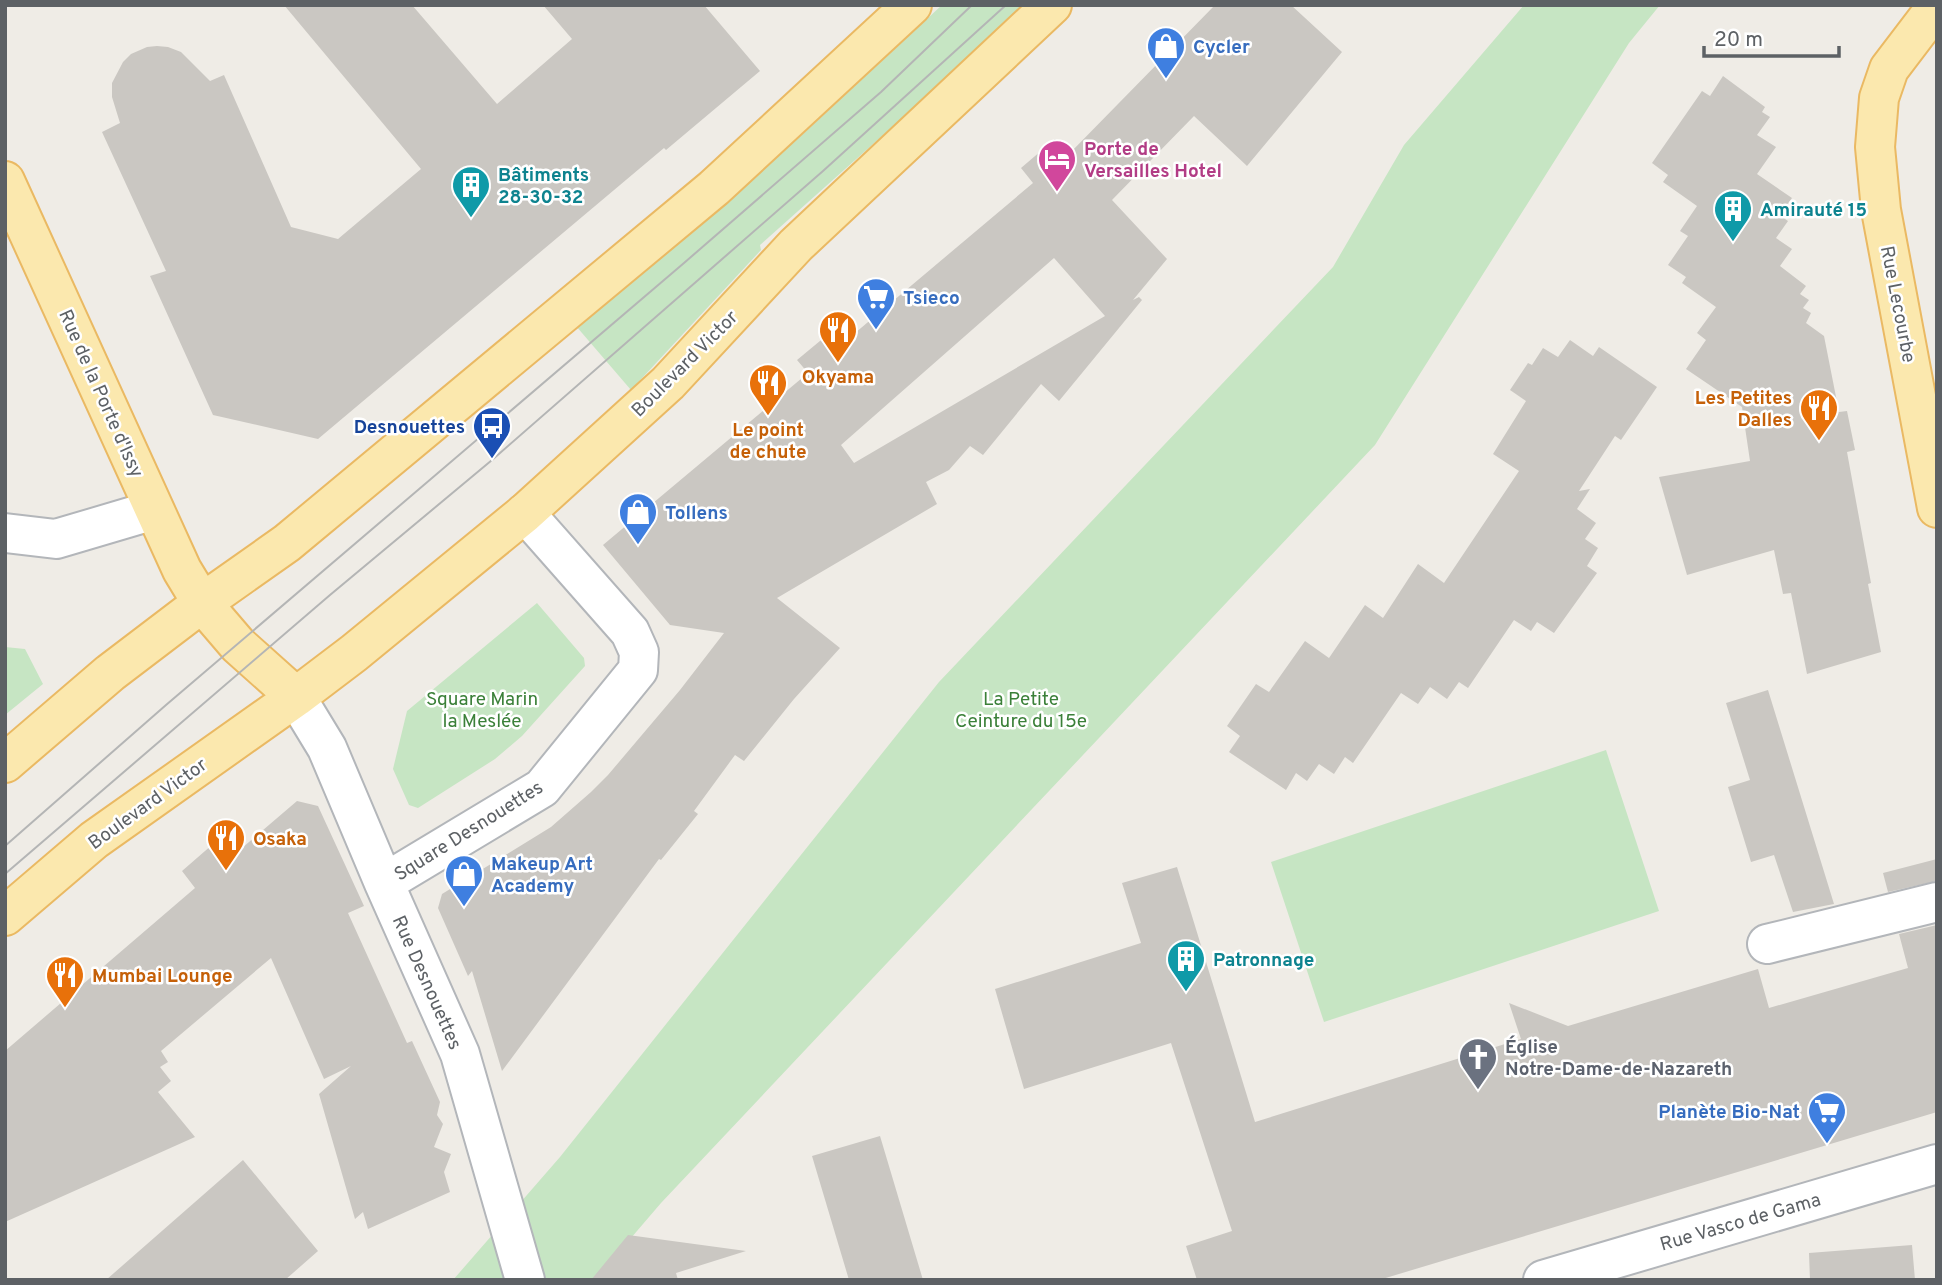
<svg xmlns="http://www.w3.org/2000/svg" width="1942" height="1285" font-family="Overpass,sans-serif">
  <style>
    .green { fill: #c6e5c3 }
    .building { fill: #cac7c2; fill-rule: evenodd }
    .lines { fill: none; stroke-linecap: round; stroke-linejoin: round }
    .minor-casing { stroke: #b3b6ba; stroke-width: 42 }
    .major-casing { stroke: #eab963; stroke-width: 42 }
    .minor { stroke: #fff; stroke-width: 38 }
    .major { stroke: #fbe8ae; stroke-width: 38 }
    .tram { stroke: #b4b5b5; stroke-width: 2 }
    .labels { text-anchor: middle; stroke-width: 5; stroke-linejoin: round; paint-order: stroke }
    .shop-label { font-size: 19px; font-weight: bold; fill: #366cbe; stroke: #fff; text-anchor: start }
    .hotel-label { font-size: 19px; font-weight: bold; fill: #b23c85; stroke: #fff; text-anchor: start }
    .culture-label { font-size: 19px; font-weight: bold; fill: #0d838f; stroke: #fff; text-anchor: start }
    .street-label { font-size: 19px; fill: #5d6165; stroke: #fff }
    .food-label { font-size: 19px; font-weight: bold; fill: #c56008; stroke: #fff }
    .transit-label { font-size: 19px; font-weight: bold; fill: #164399; stroke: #fff; text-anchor: end }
    .park-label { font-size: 19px; fill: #3b8039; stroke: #fff }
    .worship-label { font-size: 19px; font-weight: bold; fill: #5b616d; stroke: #fff; text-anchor: start }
  </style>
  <rect width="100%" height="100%" fill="#efece6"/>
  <path class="green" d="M 942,5 L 1024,5 L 994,36 L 760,245 L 761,250 L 631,390 L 576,326 L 803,134 Z
    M 1524,5 L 1660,5 L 1629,43 L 1375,445 L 661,1203 L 595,1280 L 453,1280 L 560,1157 L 939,682 L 1333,267 L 1404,145 Z
    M 537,603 L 584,658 L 585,666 L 522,736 L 495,759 L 418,808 L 409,805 L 393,769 L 407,711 Z
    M 5,647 L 25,649 L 43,684 L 5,715 Z
    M 1606,750 L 1659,911 L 1324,1022 L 1271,862 Z"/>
  <path class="building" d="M 284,5 L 412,5 L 497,104 L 572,39 L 543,5 L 704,5 L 760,71 L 666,150 L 664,148 L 318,439 L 213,415 L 150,276 L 166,271 L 102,132 L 120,123 L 112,97 L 112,83 L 123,62 L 131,54 L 147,47 L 157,46 L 168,47 L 181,52 L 210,81 L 224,75 L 291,227 L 338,239 L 421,169 Z
    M 1215,5 L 1291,5 L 1342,52 L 1247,166 L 1194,116 L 1112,200 L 1167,259 L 1133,300 L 1139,297 L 1142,300 L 1059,401 L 1041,384 L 983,455 L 970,446 L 949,470 L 926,482 L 937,504 L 777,598 L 840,648 L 794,699 L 744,761 L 735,755 L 694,811 L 698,814 L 661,860 L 659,859 L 502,1071 L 472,971 L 468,976 L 438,908 L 442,894 L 551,827 L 591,792 L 608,775 L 680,690 L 724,633 L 670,625 L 603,545 L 808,373 L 797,360 L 832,331 L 842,344 L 1033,183 L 1021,168 L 1055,139 L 1069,154 ZM 1054,258 L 1105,316 L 854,463 L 841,445 Z
    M 1723,76 L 1765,107 L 1762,112 L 1770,117 L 1757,135 L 1776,147 L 1757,174 L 1792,198 L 1779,215 L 1788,221 L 1776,238 L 1792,249 L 1780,266 L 1806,286 L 1800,294 L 1809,300 L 1803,308 L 1811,313 L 1806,323 L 1824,336 L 1839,412 L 1847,411 L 1855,450 L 1847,452 L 1871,583 L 1868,584 L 1881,652 L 1807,674 L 1791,593 L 1783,594 L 1774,550 L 1687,575 L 1659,477 L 1750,461 L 1742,407 L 1686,369 L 1706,340 L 1697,333 L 1716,307 L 1682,283 L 1686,277 L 1668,265 L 1688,236 L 1680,231 L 1697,206 L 1663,182 L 1668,175 L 1652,163 L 1702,91 L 1710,96 Z
    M 1570,340 L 1593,356 L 1599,347 L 1657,387 L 1621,440 L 1615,436 L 1579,491 L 1590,489 L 1577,509 L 1596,523 L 1585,539 L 1598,548 L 1587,566 L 1597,573 L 1554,633 L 1537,622 L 1531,631 L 1514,620 L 1468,688 L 1459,682 L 1447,699 L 1430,687 L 1418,704 L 1401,693 L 1353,763 L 1345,757 L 1334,774 L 1319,764 L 1307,781 L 1296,773 L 1286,790 L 1229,752 L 1240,736 L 1227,726 L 1256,684 L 1269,692 L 1305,641 L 1329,658 L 1365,605 L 1383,618 L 1418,564 L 1444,583 L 1519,471 L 1493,454 L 1526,401 L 1510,390 L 1528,363 L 1532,365 L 1543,348 L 1558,357 Z
    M 1768,690 L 1834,904 L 1793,912 L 1774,855 L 1751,862 L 1728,787 L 1750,780 L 1726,703 Z
    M 297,801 L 318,806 L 364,906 L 348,913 L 407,1043 L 412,1041 L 440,1102 L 437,1115 L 443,1124 L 434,1147 L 451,1154 L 444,1172 L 450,1192 L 368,1229 L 363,1212 L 355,1219 L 319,1094 L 351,1066 L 324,1079 L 271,958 L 161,1051 L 168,1062 L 160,1067 L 171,1081 L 158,1092 L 195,1137 L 5,1222 L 5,1051 L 195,888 L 182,871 L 228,831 L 242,848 Z
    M 1937,859 L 1937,881 L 1888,892 L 1883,873 Z
    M 1177,867 L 1255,1122 L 1521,1039 L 1509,1003 L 1568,1026 L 1758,969 L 1769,1008 L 1908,968 L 1899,934 L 1937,925 L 1937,1112 L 1379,1280 L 1197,1280 L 1186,1246 L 1232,1231 L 1171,1043 L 1024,1089 L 995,989 L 1141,943 L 1122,883 Z
    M 880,1136 L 923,1280 L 849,1280 L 812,1156 Z
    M 243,1160 L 318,1251 L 285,1280 L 106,1280 Z
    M 628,1235 L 746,1251 L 676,1273 L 678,1280 L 591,1280 Z
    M 1912,1245 L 1915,1280 L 1810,1280 L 1809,1253 Z"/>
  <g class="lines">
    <defs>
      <path id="minor" d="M 5,533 L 56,539 L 154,510
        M 296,697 L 327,748 L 384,883 L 460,1054 L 525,1280
        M 384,883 L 542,788 L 638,670 L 639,652 L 630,632 L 525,513
        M 1767,944 L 1937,902
        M 1543,1280 L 1937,1164"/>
      <path id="major" d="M 1937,6 L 1889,69 L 1879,98 L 1875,147 L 1881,210 L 1937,508
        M 5,181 L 182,570 L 202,603 L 238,645 L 296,697
        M 5,763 L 110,673 L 202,603 L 287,543 L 714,188 L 912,5
        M 5,916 L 94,840 L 296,697 L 354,653 L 525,513 L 668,383 L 796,245 L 1052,5"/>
    </defs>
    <use href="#minor" class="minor-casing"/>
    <use href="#major" class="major-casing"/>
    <use href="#minor" class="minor"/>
    <use href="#major" class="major"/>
    <path class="tram" d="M 5,846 L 166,705 L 684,263 L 881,92 L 972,5
      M 5,874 L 330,595 L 492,460 L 823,171 L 1006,5"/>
  </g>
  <defs>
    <symbol id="shop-pin" viewBox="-11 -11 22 30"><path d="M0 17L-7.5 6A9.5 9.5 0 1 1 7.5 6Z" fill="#3f7fe0" stroke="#fff"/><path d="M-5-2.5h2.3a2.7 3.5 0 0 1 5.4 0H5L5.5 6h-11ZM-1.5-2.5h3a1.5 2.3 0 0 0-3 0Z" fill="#fff"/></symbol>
    <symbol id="hotel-pin" viewBox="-11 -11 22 30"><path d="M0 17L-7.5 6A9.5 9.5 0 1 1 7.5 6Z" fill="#d1479c" stroke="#fff"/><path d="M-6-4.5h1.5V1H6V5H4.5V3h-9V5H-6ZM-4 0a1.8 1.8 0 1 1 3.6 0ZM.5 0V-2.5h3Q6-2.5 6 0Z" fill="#fff"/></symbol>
    <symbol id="building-pin" viewBox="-11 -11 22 30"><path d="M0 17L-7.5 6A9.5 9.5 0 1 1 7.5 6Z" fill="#0f9aa8" stroke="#fff"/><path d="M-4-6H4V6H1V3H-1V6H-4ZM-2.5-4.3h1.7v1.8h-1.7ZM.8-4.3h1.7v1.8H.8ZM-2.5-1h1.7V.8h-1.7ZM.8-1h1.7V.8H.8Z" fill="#fff"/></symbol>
    <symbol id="supermarket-pin" viewBox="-11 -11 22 30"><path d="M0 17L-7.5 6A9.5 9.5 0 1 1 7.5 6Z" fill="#3f7fe0" stroke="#fff"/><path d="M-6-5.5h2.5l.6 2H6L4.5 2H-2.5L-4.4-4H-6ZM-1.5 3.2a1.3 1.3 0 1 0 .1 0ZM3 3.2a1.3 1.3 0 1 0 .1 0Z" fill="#fff"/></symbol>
    <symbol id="restaurant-pin" viewBox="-11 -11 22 30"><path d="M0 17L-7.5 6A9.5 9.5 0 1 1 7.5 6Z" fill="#e8710a" stroke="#fff"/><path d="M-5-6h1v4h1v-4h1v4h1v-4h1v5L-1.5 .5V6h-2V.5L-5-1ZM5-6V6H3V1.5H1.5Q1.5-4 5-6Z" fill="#fff"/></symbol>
    <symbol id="bus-pin" viewBox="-11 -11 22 30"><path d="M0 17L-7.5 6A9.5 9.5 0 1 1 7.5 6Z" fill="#1a4fb4" stroke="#fff"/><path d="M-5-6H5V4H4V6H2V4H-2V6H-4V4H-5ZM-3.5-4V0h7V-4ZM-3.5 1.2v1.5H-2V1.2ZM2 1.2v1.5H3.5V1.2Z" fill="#fff"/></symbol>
    <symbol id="church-pin" viewBox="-11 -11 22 30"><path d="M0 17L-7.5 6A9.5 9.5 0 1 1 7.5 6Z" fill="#6b7280" stroke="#fff"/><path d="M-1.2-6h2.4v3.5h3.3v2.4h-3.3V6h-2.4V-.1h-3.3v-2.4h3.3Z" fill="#fff"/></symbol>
  </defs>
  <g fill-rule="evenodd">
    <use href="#shop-pin" x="1144" y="24" width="44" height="60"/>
    <use href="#hotel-pin" x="1035" y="137" width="44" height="60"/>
    <use href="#building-pin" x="449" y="163" width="44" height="60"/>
    <use href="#building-pin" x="1711" y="187" width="44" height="60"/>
    <use href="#supermarket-pin" x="854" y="275" width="44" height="60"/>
    <use href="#restaurant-pin" x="816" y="308" width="44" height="60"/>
    <use href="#restaurant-pin" x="746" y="361" width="44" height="60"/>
    <use href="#restaurant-pin" x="1797" y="386" width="44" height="60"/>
    <use href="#bus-pin" x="470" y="404" width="44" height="60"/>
    <use href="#shop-pin" x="616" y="490" width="44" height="60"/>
    <use href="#restaurant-pin" x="204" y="816" width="44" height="60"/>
    <use href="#shop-pin" x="442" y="852" width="44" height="60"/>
    <use href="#building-pin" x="1164" y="937" width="44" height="60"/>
    <use href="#restaurant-pin" x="43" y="953" width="44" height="60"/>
    <use href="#church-pin" x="1456" y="1035" width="44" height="60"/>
    <use href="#supermarket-pin" x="1805" y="1089" width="44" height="60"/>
  </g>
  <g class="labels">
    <g class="shop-label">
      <text x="1193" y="53">Cycler</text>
      <text x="903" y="304">Tsieco</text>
      <text x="665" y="519">Tollens</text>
      <text x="491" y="870">Makeup Art<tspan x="491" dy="22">Academy</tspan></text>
      <text x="1800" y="1118" text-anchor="end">Planète Bio-Nat</text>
    </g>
    <g class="hotel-label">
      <text x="1084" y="155">Porte de<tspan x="1084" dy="22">Versailles Hotel</tspan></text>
    </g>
    <g class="culture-label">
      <text x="498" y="181">Bâtiments<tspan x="498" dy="22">28-30-32</tspan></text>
      <text x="1760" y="216">Amirauté 15</text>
      <text x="1213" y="966">Patronnage</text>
    </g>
    <g class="street-label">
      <text transform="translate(1899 304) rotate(79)" y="7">Rue Lecourbe</text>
      <text transform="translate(684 363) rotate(-45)" y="7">Boulevard Victor</text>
      <text transform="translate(102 393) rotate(66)" y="7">Rue de la Porte d'Issy</text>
      <text transform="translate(147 803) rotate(-36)" y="7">Boulevard Victor</text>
      <text transform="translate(468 830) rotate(-32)" y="7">Square Desnouettes</text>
      <text transform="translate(428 982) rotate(66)" y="7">Rue Desnouettes</text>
      <text transform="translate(1740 1221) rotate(-16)" y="7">Rue Vasco de Gama</text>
    </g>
    <g class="food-label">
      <text x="838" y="383">Okyama</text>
      <text x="1792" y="404" text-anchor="end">Les Petites<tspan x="1792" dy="22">Dalles</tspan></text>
      <text x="768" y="436">Le point<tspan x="768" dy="22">de chute</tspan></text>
      <text x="253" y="845" text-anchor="start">Osaka</text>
      <text x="92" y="982" text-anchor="start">Mumbai Lounge</text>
    </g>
    <g class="transit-label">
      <text x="465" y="433">Desnouettes</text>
    </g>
    <g class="park-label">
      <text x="482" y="705">Square Marin<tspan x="482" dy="22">la Meslée</tspan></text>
      <text x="1021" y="705">La Petite<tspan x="1021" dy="22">Ceinture du 15e</tspan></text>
    </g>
    <g class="worship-label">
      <text x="1505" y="1053">Église<tspan x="1505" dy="22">Notre-Dame-de-Nazareth</tspan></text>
    </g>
  </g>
  <rect width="1942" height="1285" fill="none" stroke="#5d6165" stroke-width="14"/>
  <path d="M1704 46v10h135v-10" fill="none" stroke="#5d6165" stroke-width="3.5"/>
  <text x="1714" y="46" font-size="21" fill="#5d6165" stroke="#ffffff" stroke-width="5" paint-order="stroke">20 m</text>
</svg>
